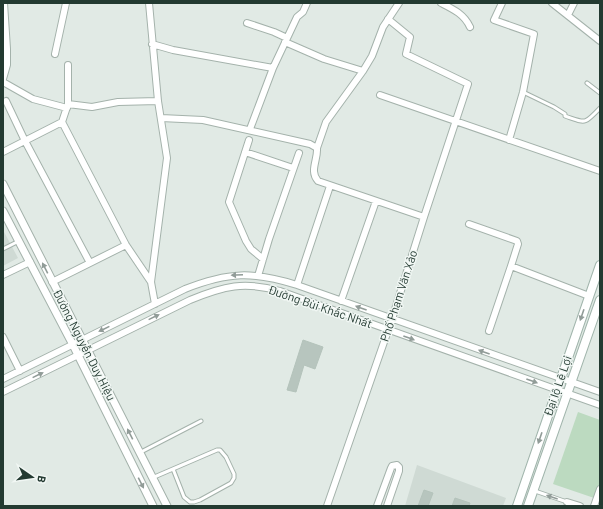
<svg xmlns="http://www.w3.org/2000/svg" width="603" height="509" font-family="Barlow,sans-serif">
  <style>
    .built { fill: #cfdad4 }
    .green { fill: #bcdac0 }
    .building { fill: #b7c5be; stroke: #b4c3bb }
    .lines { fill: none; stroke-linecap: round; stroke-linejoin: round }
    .service-casing { stroke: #a4b2ab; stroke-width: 5 }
    .minor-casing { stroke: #a4b2ab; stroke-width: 8 }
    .tertiary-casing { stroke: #a4b2ab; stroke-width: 9 }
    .secondary-casing { stroke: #a1b5ac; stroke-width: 10 }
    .service { stroke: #fff; stroke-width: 3 }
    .minor { stroke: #fff; stroke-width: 6 }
    .tertiary { stroke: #fff; stroke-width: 7 }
    .secondary { stroke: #fff; stroke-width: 8 }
    .oneway { fill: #919c98 }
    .labels { text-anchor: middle; stroke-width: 3; stroke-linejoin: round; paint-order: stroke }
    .street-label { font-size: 12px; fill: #233a31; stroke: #f1f7f4 }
  </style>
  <rect width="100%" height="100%" fill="#e1eae5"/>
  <path class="built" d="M 3,230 L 18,258 L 3,266 Z
    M 417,465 L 506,498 L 503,506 L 405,506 Z"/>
  <path class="green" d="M 578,412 L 600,420 L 600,500 L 553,484 Z"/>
  <path class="building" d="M 303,340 L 323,347 L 315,369 L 304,365 L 296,392 L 287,390 Z
    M 424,490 L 433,493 L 428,506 L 418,506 Z
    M 455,498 L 470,503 L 469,506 L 452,506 Z"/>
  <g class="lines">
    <defs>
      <path id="service" d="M 587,83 L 600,93
        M 523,92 L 554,107 L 565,114 L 565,116 C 586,123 584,125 600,108
        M 3,249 L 19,241
        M 141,452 L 201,421
        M 152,478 L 217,450 L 220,450 L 226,457 L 234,474 L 234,478 L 231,483 L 200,500 L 194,502 L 190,502 L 184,497 L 173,469
        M 535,491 L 567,502 L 568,506"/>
      <path id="minor" d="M 149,3 L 158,101 L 167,158 L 151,282 L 155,304
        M 441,3 C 453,9 464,14 470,27
        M 502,3 L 494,20 L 534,34 L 523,92 L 509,140
        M 552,3 L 600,41
        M 568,15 L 574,3
        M 247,23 L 274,32 L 287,38
        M 285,42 L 324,59 L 363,71
        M 152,44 L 173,50 L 273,68
        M 55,54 L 66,3
        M 3,79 L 7,65 L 7,49 L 4,3
        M 3,82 L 33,99 L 67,108
        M 380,95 L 600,171
        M 6,101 L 25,141 L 90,263
        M 68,104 L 92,107 L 118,102 L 158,101
        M 161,118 L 203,120 L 310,144 L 317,148 C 318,160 309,171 318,181 L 424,217
        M 62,122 L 126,245 L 151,282
        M 250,129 L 273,68 L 297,17 L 303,12 L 307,3
        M 249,140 L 229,202 L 246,241 L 251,249 L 263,259
        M 317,148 L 326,122 L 363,71 L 372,56 L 383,27 L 399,3
        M 3,152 L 62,122 L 68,104 L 68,65
        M 245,152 L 293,168
        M 469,224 L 517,241 L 518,244 L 511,266
        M 3,275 L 30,262
        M 258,276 L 269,239 L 299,153
        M 52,282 L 126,245
        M 297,285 L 330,186
        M 341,301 L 376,201
        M 489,331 L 511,266 L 589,296
        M 3,337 L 20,371
        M 3,379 L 185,289 C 228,272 253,271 297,285 L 600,392
        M 3,392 L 190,300 C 224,286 244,281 280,291 L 600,405
        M 567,502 L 580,506
        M 327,506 L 392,319 L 424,217 L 468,84 L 406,54 L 410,37 L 388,19
        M 377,506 L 391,468 L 392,466 L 397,465 L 399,467 L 399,471 L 387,506
        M 594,506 L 600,489"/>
      <path id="tertiary" d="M 3,184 L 167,506
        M 3,211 L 73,345 L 153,506"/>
      <path id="secondary" d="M 517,506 L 600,265
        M 528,506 L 600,300"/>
    </defs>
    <use href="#service" class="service-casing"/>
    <use href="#minor" class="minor-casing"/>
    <use href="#tertiary" class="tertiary-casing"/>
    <use href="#secondary" class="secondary-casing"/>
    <use href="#service" class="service"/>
    <use href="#minor" class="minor"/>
    <use href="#tertiary" class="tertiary"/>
    <use href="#secondary" class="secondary"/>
  </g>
  <defs><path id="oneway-solid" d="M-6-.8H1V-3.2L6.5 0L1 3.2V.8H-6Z"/></defs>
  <g class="oneway">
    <use href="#oneway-solid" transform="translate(45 268) rotate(-117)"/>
    <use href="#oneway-solid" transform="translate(237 275) rotate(178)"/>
    <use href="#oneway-solid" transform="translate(361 308) rotate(-160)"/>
    <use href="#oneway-solid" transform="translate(582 315) rotate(109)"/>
    <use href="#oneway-solid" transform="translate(154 317) rotate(-26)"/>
    <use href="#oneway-solid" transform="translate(104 329) rotate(154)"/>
    <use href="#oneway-solid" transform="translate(409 338) rotate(20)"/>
    <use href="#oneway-solid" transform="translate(484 352) rotate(-160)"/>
    <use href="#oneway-solid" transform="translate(38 375) rotate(-26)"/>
    <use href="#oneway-solid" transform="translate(532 381) rotate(20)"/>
    <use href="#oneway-solid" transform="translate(130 434) rotate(-117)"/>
    <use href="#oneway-solid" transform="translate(540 438) rotate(109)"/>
    <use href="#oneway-solid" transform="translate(141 483) rotate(63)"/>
    <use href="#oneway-solid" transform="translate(552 497) rotate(-161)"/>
  </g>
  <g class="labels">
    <g class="street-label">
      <text transform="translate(399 296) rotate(-72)" y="4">Phố Phạm Văn Xảo</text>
      <text transform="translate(320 307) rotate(19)" y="4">Đường Bùi Khắc Nhất</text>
      <text transform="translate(84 345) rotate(63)" y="4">Đường Nguyễn Duy Hiệu</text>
      <text transform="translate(558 386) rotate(-71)" y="4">Đại lộ Lê Lợi</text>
    </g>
  </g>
  <rect width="603" height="509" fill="none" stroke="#233a31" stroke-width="8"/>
  <g transform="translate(32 477) rotate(103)" stroke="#f1f7f4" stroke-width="3" paint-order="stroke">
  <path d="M0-3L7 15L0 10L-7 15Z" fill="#233a31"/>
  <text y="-6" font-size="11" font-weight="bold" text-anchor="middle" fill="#233a31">B</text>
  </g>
</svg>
